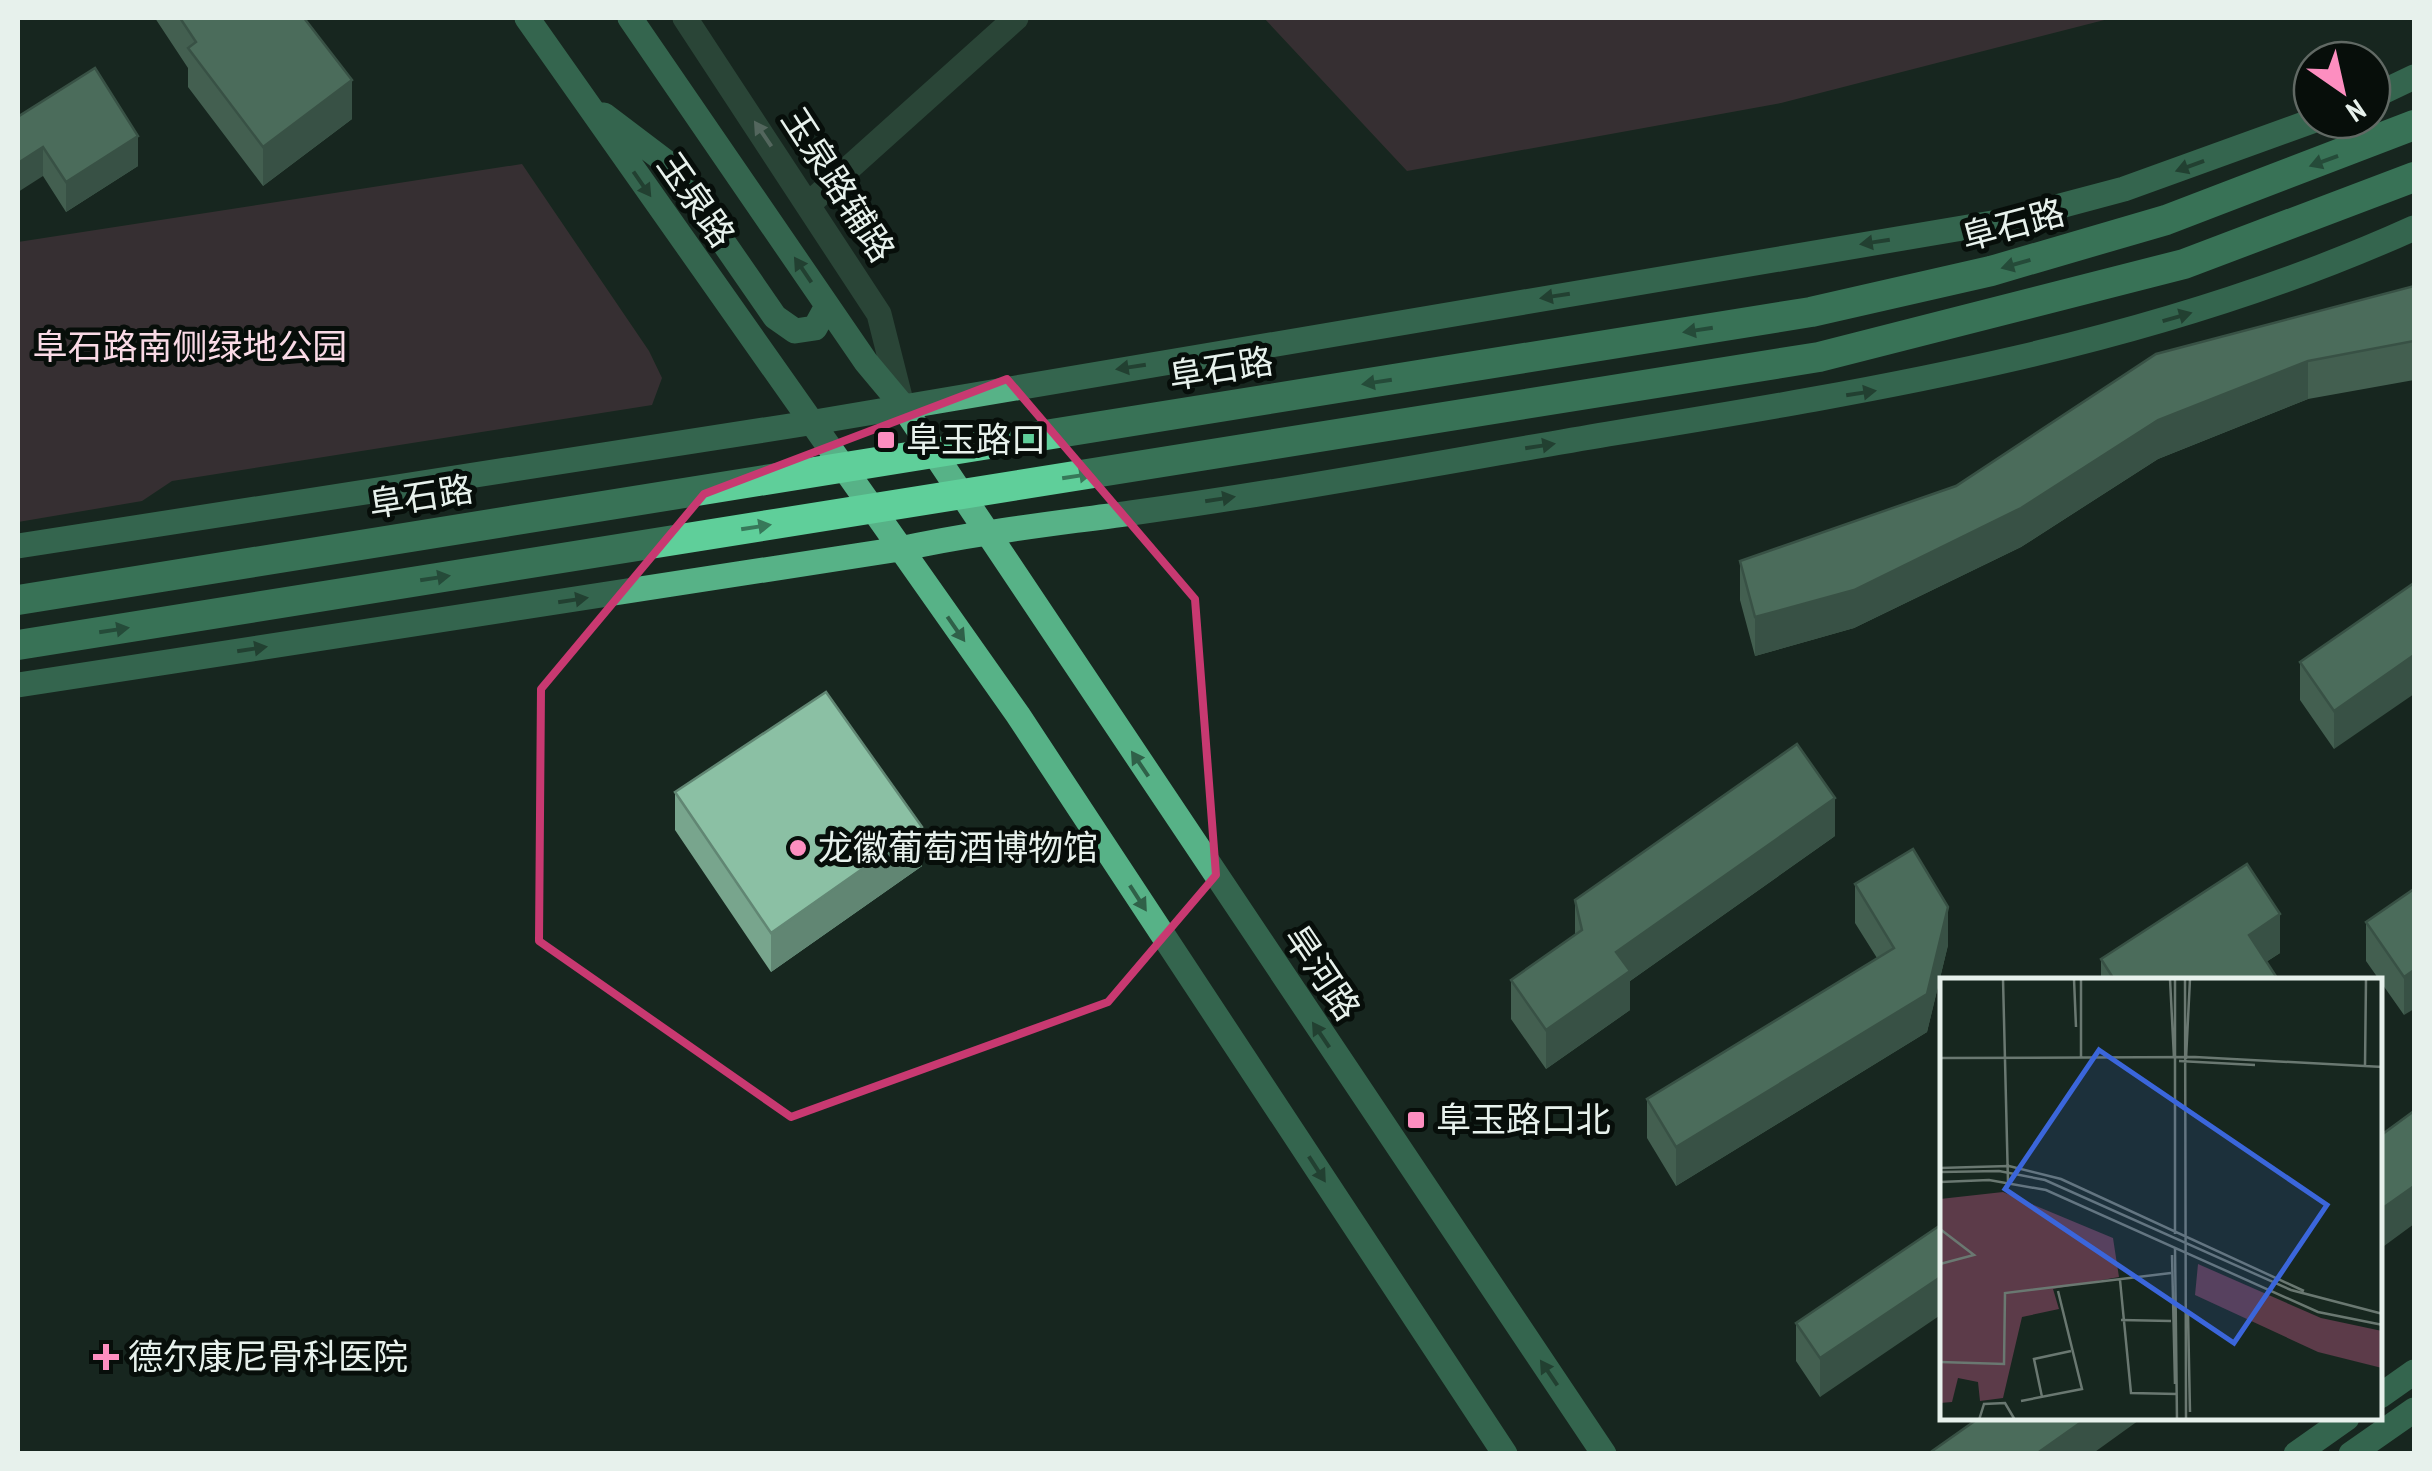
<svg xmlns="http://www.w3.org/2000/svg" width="2432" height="1471" font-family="'PT Sans Narrow','Noto Sans SC',sans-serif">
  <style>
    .green { fill: #5c3b49 }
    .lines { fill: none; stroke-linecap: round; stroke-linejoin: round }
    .minor { stroke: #416a55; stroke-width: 25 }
    .major { stroke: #57b287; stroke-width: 25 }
    .highway-bridge { stroke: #5fcf9a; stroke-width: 30 }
    .wall { fill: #78a58d }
    .shaded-wall { fill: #618673 }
    .building { fill: #8bc0a4; stroke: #618673; stroke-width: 2.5 }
    .oneway { fill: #9cb4a8 }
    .oneway2 { fill: #377859 }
    .oneway3 { fill: #2f6048 }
    .marked { fill: none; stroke: #c83971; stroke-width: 8; stroke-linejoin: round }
    .poi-dot { fill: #fd8ec0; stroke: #070e0a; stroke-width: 4 }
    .labels { text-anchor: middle; stroke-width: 10; stroke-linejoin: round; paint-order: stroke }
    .street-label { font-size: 35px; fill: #e7f1ec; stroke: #070e0a }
    .park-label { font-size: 35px; fill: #fadae6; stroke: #070e0a }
    .poi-label { font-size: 35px; fill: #e7f1ec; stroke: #070e0a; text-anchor: start }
    .inset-road { fill: none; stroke: #6a7871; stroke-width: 2.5 }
    .view { fill: #3b66db; fill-opacity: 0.15; stroke: #3b66db; stroke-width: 5 }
    .inset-edge { fill: none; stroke: #e7f1ec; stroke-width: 5 }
  </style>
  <rect width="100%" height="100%" fill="#17271f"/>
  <path class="green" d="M 1264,18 L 2112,18 L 1781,103 L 1407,171 Z
    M 522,164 L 649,351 L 662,378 L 652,405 L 172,481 L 142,501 L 18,522 L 18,242 Z"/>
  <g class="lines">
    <path class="minor" d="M 685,18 L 879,314 L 902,405
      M 810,203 L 1016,18"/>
    <path class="major" d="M 527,18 L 1018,715 L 1505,1454
      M 630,18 L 866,362 L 902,405 L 1604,1454
      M 2372,97 L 2414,77
      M 604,115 L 670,165 L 775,317 L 795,331 L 815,328 L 827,306
      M 18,546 L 809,423 L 2004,221 L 2124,189 L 2315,120
      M 18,685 L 900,549 C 977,532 1053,524 1131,513 C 1291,491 1449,461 1608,434 C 1884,389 2158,344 2414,228
      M 2380,1396 L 2414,1372
      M 2296,1454 L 2347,1418
      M 2351,1454 L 2414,1410"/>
    <path class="highway-bridge" d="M 18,600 L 1811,312 L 1991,271 L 2166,220 L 2414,125
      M 18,645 L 1819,357 L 2184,264 L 2414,177"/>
  </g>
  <path class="wall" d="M 155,18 L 304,18 L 352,119 L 263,186 L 188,87 L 188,68 Z
    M 19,116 L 138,166 L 66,212 L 43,176 Z
    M 2414,286 L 2414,380 L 2308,399 L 2158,459 L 2021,547 L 1854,628 L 1755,656 L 1740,600 L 1740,561 L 1956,486 Z
    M 2414,583 L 2334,749 L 2300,700 L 2300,662 Z
    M 675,792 L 922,866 L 771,972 L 675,830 Z
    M 1835,836 L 1630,981 L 1630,1010 L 1546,1069 L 1511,1019 L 1511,980 L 1575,935 L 1575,900 Z
    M 1855,884 L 1948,945 L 1927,1032 L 1676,1186 L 1647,1138 L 1647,1099 L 1877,958 L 1855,923 Z
    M 2414,889 L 2404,1015 L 2366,961 L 2366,922 Z
    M 2280,953 L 2266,962 L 2279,981 L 2101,981 L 2101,959 Z
    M 1942,1224 L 1820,1397 L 1796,1361 L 1796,1323 Z"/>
  <path class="shaded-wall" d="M 352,80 L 352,119 L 263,186 L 263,147 Z
    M 138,136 L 138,166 L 66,212 L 66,182 Z
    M 43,147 L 43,176 L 18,192 L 18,163 Z
    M 2308,361 L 2308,399 L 2158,459 L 2021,547 L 1854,628 L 1755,656 L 1755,617 L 2158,420 Z
    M 2414,655 L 2414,694 L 2334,749 L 2334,711 Z
    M 1835,798 L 1835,836 L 1630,981 L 1630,1010 L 1546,1069 L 1546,1030 L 1616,952 Z
    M 922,827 L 922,866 L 771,972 L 771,933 Z
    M 1948,907 L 1948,945 L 1927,1032 L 1676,1186 L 1676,1147 Z
    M 2280,914 L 2280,953 L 2249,973 L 2249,935 Z
    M 2414,970 L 2414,1009 L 2404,1015 L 2404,977 Z
    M 2414,1186 L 2414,1224 L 2380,1249 L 2380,1210 Z
    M 1942,1276 L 1942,1314 L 1820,1397 L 1820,1358 Z
    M 2087,1418 L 2142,1418 L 2092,1454 L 2036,1454 Z"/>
  <path class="building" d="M 180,18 L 304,18 L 352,80 L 263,147 L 188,48 L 196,42 Z
    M 95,68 L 138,136 L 66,182 L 43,147 L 18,163 L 18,113 L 19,116 Z
    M 2414,286 L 2414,341 L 2308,361 L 2158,420 L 2021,508 L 1854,590 L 1755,617 L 1740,561 L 1956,486 L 2156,354 Z
    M 2414,583 L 2414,655 L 2334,711 L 2300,662 Z
    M 826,692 L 922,827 L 771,933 L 675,792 Z
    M 1797,744 L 1835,798 L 1616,952 L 1630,971 L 1546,1030 L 1511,980 L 1582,930 L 1575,900 Z
    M 1913,849 L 1948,907 L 1927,994 L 1676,1147 L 1647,1099 L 1894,948 L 1855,884 Z
    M 2247,864 L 2280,914 L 2249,935 L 2279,981 L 2115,981 L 2101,959 Z
    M 2414,889 L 2414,970 L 2404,977 L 2366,922 Z
    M 2414,1111 L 2414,1186 L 2380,1210 L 2380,1136 Z
    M 1942,1224 L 1942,1276 L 1820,1358 L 1796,1323 Z
    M 1979,1418 L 2087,1418 L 2036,1454 L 1928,1454 Z"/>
  <defs><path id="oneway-solid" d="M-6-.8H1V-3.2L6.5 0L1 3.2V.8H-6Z" transform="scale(2.5)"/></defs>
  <use class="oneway" href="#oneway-solid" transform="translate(763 134) rotate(-124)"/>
  <g class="oneway2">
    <use href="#oneway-solid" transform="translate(2324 161) rotate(160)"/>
    <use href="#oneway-solid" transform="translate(2016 264) rotate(164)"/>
    <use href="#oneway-solid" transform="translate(1698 330) rotate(171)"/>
    <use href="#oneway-solid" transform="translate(1377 382) rotate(171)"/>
    <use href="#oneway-solid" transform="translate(1077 476) rotate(-9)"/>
    <use href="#oneway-solid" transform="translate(756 527) rotate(-9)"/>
    <use href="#oneway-solid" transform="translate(435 578) rotate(-9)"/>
    <use href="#oneway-solid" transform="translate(114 630) rotate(-9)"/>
  </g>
  <g class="oneway3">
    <use href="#oneway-solid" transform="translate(2190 166) rotate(160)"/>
    <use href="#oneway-solid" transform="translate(642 184) rotate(55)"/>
    <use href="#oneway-solid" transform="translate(1875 242) rotate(171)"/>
    <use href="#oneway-solid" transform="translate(803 270) rotate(-124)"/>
    <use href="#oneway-solid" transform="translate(1555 296) rotate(171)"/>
    <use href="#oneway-solid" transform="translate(2177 317) rotate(-16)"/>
    <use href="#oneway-solid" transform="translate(1131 367) rotate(171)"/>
    <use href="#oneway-solid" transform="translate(1861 393) rotate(-9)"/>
    <use href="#oneway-solid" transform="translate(1540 446) rotate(-9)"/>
    <use href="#oneway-solid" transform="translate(1220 499) rotate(-9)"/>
    <use href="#oneway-solid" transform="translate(573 600) rotate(-9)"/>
    <use href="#oneway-solid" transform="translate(956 629) rotate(55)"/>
    <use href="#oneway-solid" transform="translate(252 649) rotate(-9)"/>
    <use href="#oneway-solid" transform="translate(1140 764) rotate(-124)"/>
    <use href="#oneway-solid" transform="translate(1138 898) rotate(57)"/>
    <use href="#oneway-solid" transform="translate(1321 1035) rotate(-124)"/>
    <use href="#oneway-solid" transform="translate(1317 1169) rotate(57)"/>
    <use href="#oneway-solid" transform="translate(1549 1373) rotate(-124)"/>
  </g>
  <path d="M0 0H2432V1471H0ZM 1007,379 L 1195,599 L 1216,875 L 1108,1002 L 791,1117 L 539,941 L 541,689 L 704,494 Z" fill="#17271f" fill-opacity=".55" fill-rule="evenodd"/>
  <path class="marked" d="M 1007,379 L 1195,599 L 1216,875 L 1108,1002 L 791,1117 L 539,941 L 541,689 L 704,494 Z"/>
  <g class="poi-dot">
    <rect x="876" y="430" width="20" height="20" rx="5"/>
    <circle cx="798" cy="848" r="10"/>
    <rect x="1406" y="1110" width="20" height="20" rx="5"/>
    <path d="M101 1342h10v10h10v10h-10v10h-10v-10h-10v-10h10z"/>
  </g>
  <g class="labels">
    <g class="street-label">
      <text transform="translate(838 185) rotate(57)" y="12">玉泉路辅路</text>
      <text transform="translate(696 200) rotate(55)" y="12">玉泉路</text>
      <text transform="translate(2013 225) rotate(-15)" y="12">阜石路</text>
      <text transform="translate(1221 369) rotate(-9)" y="12">阜石路</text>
      <text transform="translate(421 497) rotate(-9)" y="12">阜石路</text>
      <text transform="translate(1322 973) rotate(56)" y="12">旱河路</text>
    </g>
    <g class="park-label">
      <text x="190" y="359">阜石路南侧绿地公园</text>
    </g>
    <g class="poi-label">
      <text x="906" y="452">阜玉路口</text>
      <text x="818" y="860">龙徽葡萄酒博物馆</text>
      <text x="1436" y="1132">阜玉路口北</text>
      <text x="128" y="1369">德尔康尼骨科医院</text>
    </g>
  </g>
  <g transform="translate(1940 978)">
    <rect width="442" height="442" fill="#17271f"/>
    <path d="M 63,214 L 173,260 L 179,299 L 113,311 L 119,331 L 82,339 L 63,420 L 40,423 L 38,404 L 18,400 L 12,424 L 0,425 L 0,221 ZM 258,286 L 381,340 L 442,353 L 442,390 L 378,374 L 255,317 Z" fill="#5c3b49"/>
    <path class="inset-road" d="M 63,1 L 68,204M 134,1 L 136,49M 141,1 L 141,79M 230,1 L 234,80M 245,1 L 246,442M 0,80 L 255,79 L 443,89M 246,81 L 250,1M 239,83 L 315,87M 425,88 L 426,1M 0,190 L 69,188 L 121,201 L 364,313M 0,194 L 59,193 L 105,202 L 351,312 L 443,336M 0,204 L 49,202 L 106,212 L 378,334 L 443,347M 0,251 L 34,277 L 0,286M 235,256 L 235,1M 235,270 L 237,442M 232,277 L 235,406M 180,302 L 191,415 L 237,416M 248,335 L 250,434M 181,342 L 231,343M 0,384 L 64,386 L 65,315 L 231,295M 102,419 L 94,381 L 131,373M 81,423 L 142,411 L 118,313M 39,442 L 44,426 L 65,425 L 75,442"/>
    <path class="view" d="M 159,72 L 387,227 L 294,365 L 65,211 Z"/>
    <rect width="442" height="442" class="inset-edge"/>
  </g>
  <rect width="2432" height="1471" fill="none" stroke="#e7f1ec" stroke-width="40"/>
  <g transform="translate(2342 90) rotate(146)"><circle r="48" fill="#070e0a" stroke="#616964" stroke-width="2.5"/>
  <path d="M0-8L18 38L0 25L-18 38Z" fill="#fd8ec0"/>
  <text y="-15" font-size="28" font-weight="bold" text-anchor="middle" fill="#e7f1ec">N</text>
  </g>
</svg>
